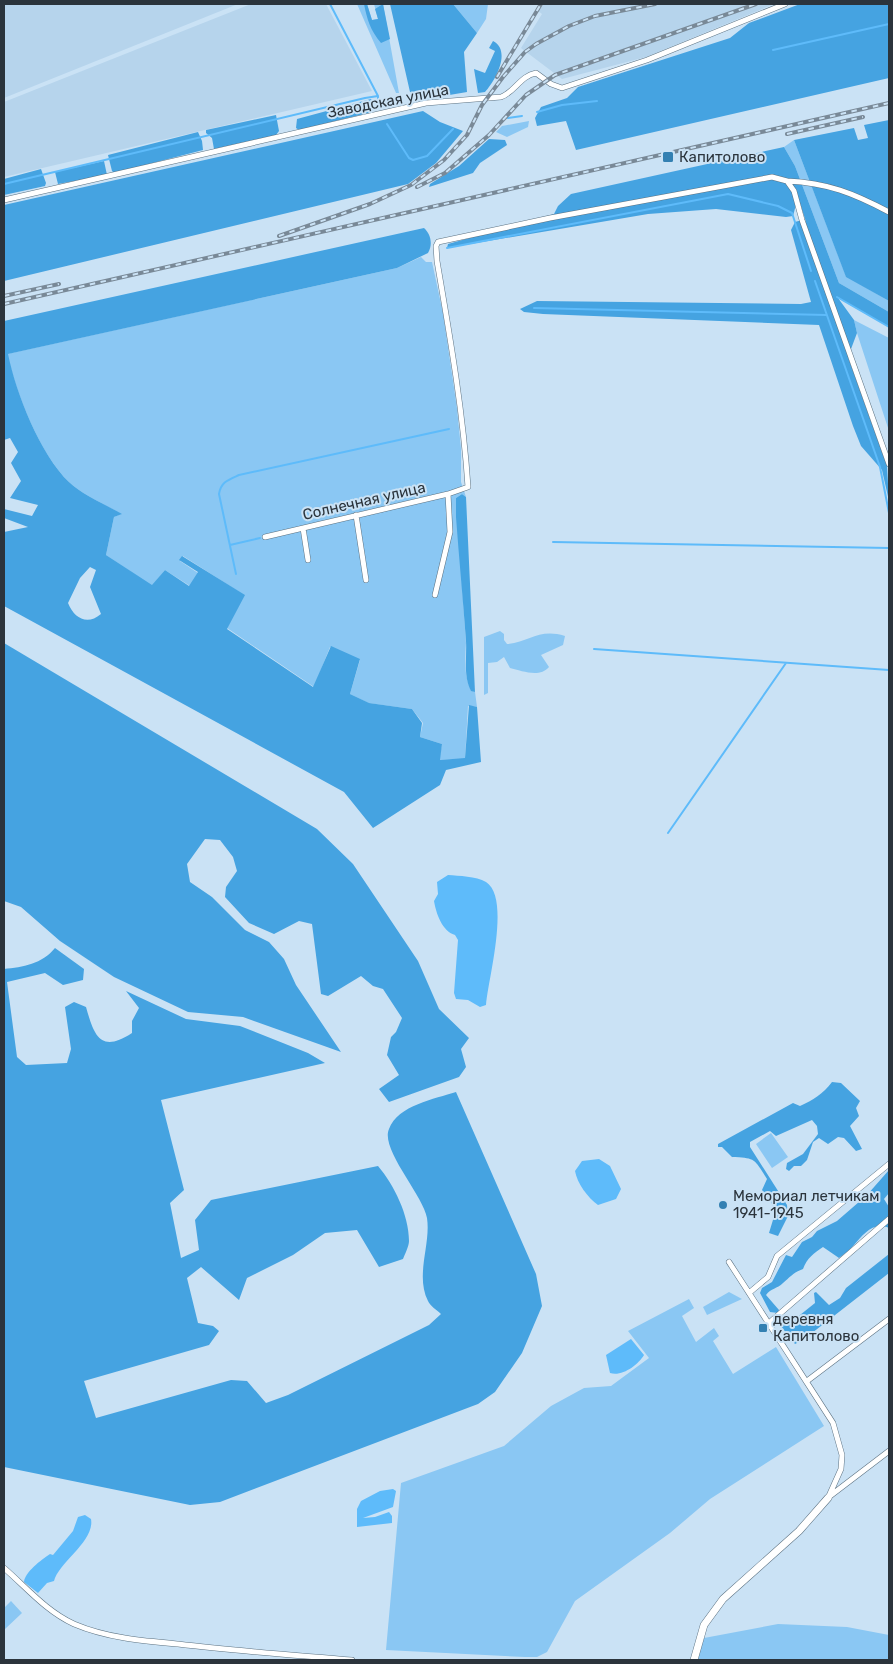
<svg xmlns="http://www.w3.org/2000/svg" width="893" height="1664" font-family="Rubik,sans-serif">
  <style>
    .built { fill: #b6d4ec }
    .green { fill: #8ac7f3 }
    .forest { fill: #45a3e1; fill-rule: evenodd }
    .water { fill: #5ebbfa }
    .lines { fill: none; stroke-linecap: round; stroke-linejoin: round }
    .stream { stroke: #5ebbfa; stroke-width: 2 }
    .street-casing { stroke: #5c7282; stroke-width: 6 }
    .secondary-casing { stroke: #5c7282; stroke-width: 8 }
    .street { stroke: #fff; stroke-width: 5 }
    .secondary { stroke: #fff; stroke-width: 7 }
    .rail-casing { stroke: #798997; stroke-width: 4 }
    .rail { stroke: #cae2f5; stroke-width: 2; stroke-dasharray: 5.5; stroke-linecap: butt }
    .poi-dot { fill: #3380b2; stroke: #cae2f5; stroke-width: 2 }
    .labels { text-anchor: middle; stroke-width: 4; stroke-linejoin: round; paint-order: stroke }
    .street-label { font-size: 15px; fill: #2b343c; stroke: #cae2f5 }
    .poi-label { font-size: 15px; fill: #2b343c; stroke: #cae2f5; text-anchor: start }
  </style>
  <rect width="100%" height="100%" fill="#cae2f5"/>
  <path class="built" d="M 4,4 L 238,4 L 4,98 Z
    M 251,4 L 326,4 L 372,91 L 4,177 L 4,102 Z
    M 544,4 L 774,4 L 646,57 L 562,79 L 521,48 L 542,14 L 538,11 Z"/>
  <path class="green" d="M 357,4 L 367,4 L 372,20 L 378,19 L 374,4 L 383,4 L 399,93 L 396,93 Z
    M 453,4 L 488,4 L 486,19 L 477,33 Z
    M 529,121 L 528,127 L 507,137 L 496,132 L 502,126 Z
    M 794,140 L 846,276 L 889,301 L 889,312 L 839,283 L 795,166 L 784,147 Z
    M 421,257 L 426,262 L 432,262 L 443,313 L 457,408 L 461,449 L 461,482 L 466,497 L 462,494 L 456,498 L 466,643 C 465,659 464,676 471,690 L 475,692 L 477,707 L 468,706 L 465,759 L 439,760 L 442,744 L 420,737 L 423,723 L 412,709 L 368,703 L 350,694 L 360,660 L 330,647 L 314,687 L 227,628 L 244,595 L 183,556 L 180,561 L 198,573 L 190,586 L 165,570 L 152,586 L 106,555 L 114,517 L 121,514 C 106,505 81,494 69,482 C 39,453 17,394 7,354 L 397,268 Z
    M 854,320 L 889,338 L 889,431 L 857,333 Z
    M 500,631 L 504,634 L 504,640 L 507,644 C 530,642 539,628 565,636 L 563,645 L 541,655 L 549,667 C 540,678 522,671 510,668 L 504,657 L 497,662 L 488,663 L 488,693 L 484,695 L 484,637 Z
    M 771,1133 L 788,1157 L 772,1168 L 756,1144 Z
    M 729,1292 L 742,1299 L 707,1315 L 703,1307 Z
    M 689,1299 L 694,1308 L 682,1316 L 696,1342 L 714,1328 L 719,1336 L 713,1341 L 733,1374 L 776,1347 L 824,1426 L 710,1499 L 670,1533 L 575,1601 L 547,1652 L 537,1657 L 525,1657 L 386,1650 L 401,1483 L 504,1446 L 551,1406 L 584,1388 L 611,1386 L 649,1358 L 628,1331 Z
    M 11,1601 L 22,1613 L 4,1630 L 4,1608 Z
    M 778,1624 L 847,1627 L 889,1635 L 889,1660 L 697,1660 L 704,1638 Z"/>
  <path class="forest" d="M 364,4 L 367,4 L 372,20 L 378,19 L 375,9 L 383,4 L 390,39 L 381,43 C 370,30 367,19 364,4 Z
    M 390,4 L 453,4 L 477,33 L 464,52 L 467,92 L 426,99 L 410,92 Z
    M 800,4 L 889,4 L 889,78 L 576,150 L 566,121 L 537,126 L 535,118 L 541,107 L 567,98 L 578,87 L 730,38 L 749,23 Z
    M 493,41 C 512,51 495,81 485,92 L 478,93 L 474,69 L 485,73 L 495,51 L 489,48 Z
    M 371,99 L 374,102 L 374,110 L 368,113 L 299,130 L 296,128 L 297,119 Z
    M 423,111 L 440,122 L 463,131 L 436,163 L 408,184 L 4,281 L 4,205 Z
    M 276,115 L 279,131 L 276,135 L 214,149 L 212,138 L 206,133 L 206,130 Z
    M 889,120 L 889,301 L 846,277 L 794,140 L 854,128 L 858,140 L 868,138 L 864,125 Z
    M 198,132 L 202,141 L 203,150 L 114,173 L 112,171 L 108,155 Z
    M 489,139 L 505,140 L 507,145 L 480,163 L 473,173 L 429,187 L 430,184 L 459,166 Z
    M 784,147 L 795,166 L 839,283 L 889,312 L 889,327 L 838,298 L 854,320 L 857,333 L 848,357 L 887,466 L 889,501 L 882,470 L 861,446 L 853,426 L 819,325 L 543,314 L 524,312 L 520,309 L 537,301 L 801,304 L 811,302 L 791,230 L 795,222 L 802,220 L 806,222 L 798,197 L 793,216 L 786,217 L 716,209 L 648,214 L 447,248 L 448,244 L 554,214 L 558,206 L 571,194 Z
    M 104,161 L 107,175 L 58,184 L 55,172 Z
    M 41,169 L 46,183 L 45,186 L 4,195 L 4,179 Z
    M 424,228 C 431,234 433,245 428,253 L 397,268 L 8,354 C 16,393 40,454 69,482 C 81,494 106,505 122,514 L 114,517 L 106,555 L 152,585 L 165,570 L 189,586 L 198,572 L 179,560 L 182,556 L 245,595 L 227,629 L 313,687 L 331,646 L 360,659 L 350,694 L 369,703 L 412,709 L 422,723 L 420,737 L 442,744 L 440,760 L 465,758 L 469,705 L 477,707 L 481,762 L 446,770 L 440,785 L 373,828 L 344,792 L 4,606 L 4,532 L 28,527 L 4,518 L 4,509 L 32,516 L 38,505 L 10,498 L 21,481 L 11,463 L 18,452 L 10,438 L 4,440 L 4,321 ZM 90,567 L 96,570 L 90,587 L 101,614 C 87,626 74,618 68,603 L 80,578 Z
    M 462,494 L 466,497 L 475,692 L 471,691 C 463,675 467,658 466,641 C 463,600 459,558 456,517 L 456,498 Z
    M 4,643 L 317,829 L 353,864 L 418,961 L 439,1009 L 469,1038 L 461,1049 L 466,1067 L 459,1077 L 389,1102 L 379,1089 L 399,1075 L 387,1055 L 391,1037 L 396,1032 L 402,1018 L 383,989 L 373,986 L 361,976 L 328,996 L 321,994 L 312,924 L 299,921 L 274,934 L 249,923 L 225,897 L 226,887 L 237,871 L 233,857 L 220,840 L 205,839 L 187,864 L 190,882 L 212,897 L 245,930 L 269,942 L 284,959 L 296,985 L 341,1052 L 243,1017 L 188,1012 L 114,977 L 60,941 L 21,907 L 4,901 Z
    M 55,948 L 84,969 L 83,980 L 63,985 L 45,973 L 7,982 L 17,1057 L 26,1065 L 67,1063 L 71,1049 L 65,1007 L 74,1002 L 86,1007 C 94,1035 100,1054 132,1033 L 132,1021 L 139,1008 L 126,991 L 186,1019 L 240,1026 L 308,1053 L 325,1063 L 161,1100 L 184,1190 L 170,1203 L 181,1258 L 199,1250 L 195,1220 L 211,1200 L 378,1166 C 394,1185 409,1215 409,1241 C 409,1246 405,1254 403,1259 L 379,1267 L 357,1230 L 325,1233 L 293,1255 L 247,1278 L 239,1300 L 201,1267 L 187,1278 L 198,1323 L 213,1326 L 219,1331 L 209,1345 L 84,1381 L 96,1418 L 231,1380 L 247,1381 L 266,1403 L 288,1395 L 429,1325 L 441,1314 C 437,1310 430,1306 428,1301 C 415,1275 431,1245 427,1218 C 423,1195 380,1149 389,1129 C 398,1105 435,1099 456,1092 L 536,1274 L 542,1306 L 522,1353 L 495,1392 L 478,1404 L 220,1502 L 190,1505 L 4,1467 L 4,969 C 23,967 42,964 55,948 Z
    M 832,1082 L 841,1083 L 860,1101 L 856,1108 L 859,1116 L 850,1126 L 862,1149 L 856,1151 L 844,1138 L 838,1137 L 828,1144 L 819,1138 L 813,1142 L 807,1160 L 801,1166 L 794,1166 L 789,1171 L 786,1169 L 787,1163 L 803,1154 L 818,1134 L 817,1126 L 812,1120 L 776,1136 L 770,1131 L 750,1142 L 750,1147 L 787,1205 L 788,1216 L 778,1236 L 769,1233 C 776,1210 778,1210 762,1190 L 767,1179 C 754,1158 755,1158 732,1157 L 722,1147 L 718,1147 L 718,1144 L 793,1103 L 800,1106 C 813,1100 823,1094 832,1082 Z
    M 889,1170 L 889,1193 L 884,1199 L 889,1207 L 889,1228 C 873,1221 863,1235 854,1245 C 850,1250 844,1254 839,1258 L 823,1247 C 814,1253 807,1258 803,1269 C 794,1272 790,1277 783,1283 C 777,1289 771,1288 766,1295 L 779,1310 L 778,1313 L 770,1312 L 760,1293 L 762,1288 L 772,1282 L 786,1255 L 792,1257 L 802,1242 L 812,1237 L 817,1231 L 837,1221 L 867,1195 Z
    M 889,1254 L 889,1273 L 803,1340 L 795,1344 L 780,1325 L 782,1321 L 790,1323 L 815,1303 L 814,1293 L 816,1292 L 829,1305 L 840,1298 L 846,1288 Z"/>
  <path class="water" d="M 448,875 C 459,876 476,876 486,882 C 511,898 488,979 486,1005 L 480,1007 L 468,1000 L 456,999 L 454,993 L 458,940 L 455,935 C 442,931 436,913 434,901 L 438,894 L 437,882 Z
    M 599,1159 L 610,1166 L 621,1189 L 616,1199 L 598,1205 C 588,1198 577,1183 575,1171 L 582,1161 Z
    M 631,1339 L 644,1355 C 638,1365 622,1377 610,1373 L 606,1355 Z
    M 393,1489 L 396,1491 L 393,1507 L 363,1518 L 375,1517 L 389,1512 L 392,1516 L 392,1523 L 357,1527 L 357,1509 L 361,1501 L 380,1491 Z
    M 85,1515 L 91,1519 C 95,1541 59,1562 54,1581 L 47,1583 L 38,1593 L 24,1582 C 25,1572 41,1560 50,1554 L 53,1555 L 73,1531 L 78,1517 Z"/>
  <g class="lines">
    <path class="stream" d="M 330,4 L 378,96
      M 773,50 L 889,24
      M 537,112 L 562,105 L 597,101
      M 508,118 L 522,116
      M 387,124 L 409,158 L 413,160 L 427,156 L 453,129
      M 4,184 L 365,98 L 378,96 L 378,103
      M 447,248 L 728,194 L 778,206 L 792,213 L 811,271
      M 815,281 L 880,467 L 889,513
      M 837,297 L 889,327
      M 534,308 L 826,315
      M 553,542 L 889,548
      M 230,545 L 260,538
      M 236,574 L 219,494 C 221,482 228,480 239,475 L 449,429
      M 594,649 L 889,670
      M 668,833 L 786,663"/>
    <defs>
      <path id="street" d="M 787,181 C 828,183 853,193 889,212
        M 4,200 L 426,103 L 501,97 C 515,92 520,76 536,73 L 551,84 L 562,88 L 647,60 L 785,4
        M 356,515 L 366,580
        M 303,528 L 308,560
        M 265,537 L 448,494 L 468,487 C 463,411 450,337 437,261 L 436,246 L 438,242 L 550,218 L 772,177 L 787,181 L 794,191 L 802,220 L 889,464
        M 435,595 L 450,532 L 448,494
        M 729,1262 L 833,1423 L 842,1455 L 841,1469 L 828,1498
        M 749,1293 L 768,1277 L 777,1256 L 889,1164
        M 769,1323 L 889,1219
        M 807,1381 L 889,1319
        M 830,1496 L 889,1451
        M 4,1568 C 27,1588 46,1611 74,1624 C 107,1638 143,1641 178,1644 C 236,1651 294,1655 352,1660"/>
      <path id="secondary" d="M 694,1660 L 704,1625 L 723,1599 L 799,1531 L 828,1498"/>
    </defs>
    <use href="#street" class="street-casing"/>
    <use href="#secondary" class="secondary-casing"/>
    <use href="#street" class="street"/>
    <use href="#secondary" class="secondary"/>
    <defs>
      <path id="rail" d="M 497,77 L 541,4
        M 787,134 L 863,117
        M 417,187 L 445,173 L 489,135 L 526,95 L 555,75 L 756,4
        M 279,236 L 370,204 L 411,185 L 444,160 L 467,135 L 482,105 L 503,77 L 525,52 L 536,44 L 569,26 L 595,16 L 655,4
        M 4,296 L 59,284
        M 4,304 L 889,103"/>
    </defs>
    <use href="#rail" class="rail-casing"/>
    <use href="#rail" class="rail"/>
  </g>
  <g class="poi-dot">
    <rect x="662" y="151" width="12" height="12" rx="2.5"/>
    <circle cx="723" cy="1205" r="5"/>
    <rect x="758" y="1323" width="10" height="10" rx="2.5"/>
  </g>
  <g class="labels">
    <g class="street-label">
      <text transform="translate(388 101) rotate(-11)" y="5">Заводская улица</text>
      <text transform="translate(364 501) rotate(-13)" y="5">Солнечная улица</text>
    </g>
    <g class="poi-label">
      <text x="679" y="162">Капитолово</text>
      <text x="733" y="1201">Мемориал летчикам<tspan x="733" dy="17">1941-1945</tspan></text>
      <text x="773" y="1324">деревня<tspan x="773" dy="17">Капитолово</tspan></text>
    </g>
  </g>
  <rect width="893" height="1664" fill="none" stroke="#2b343c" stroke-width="10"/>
</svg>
